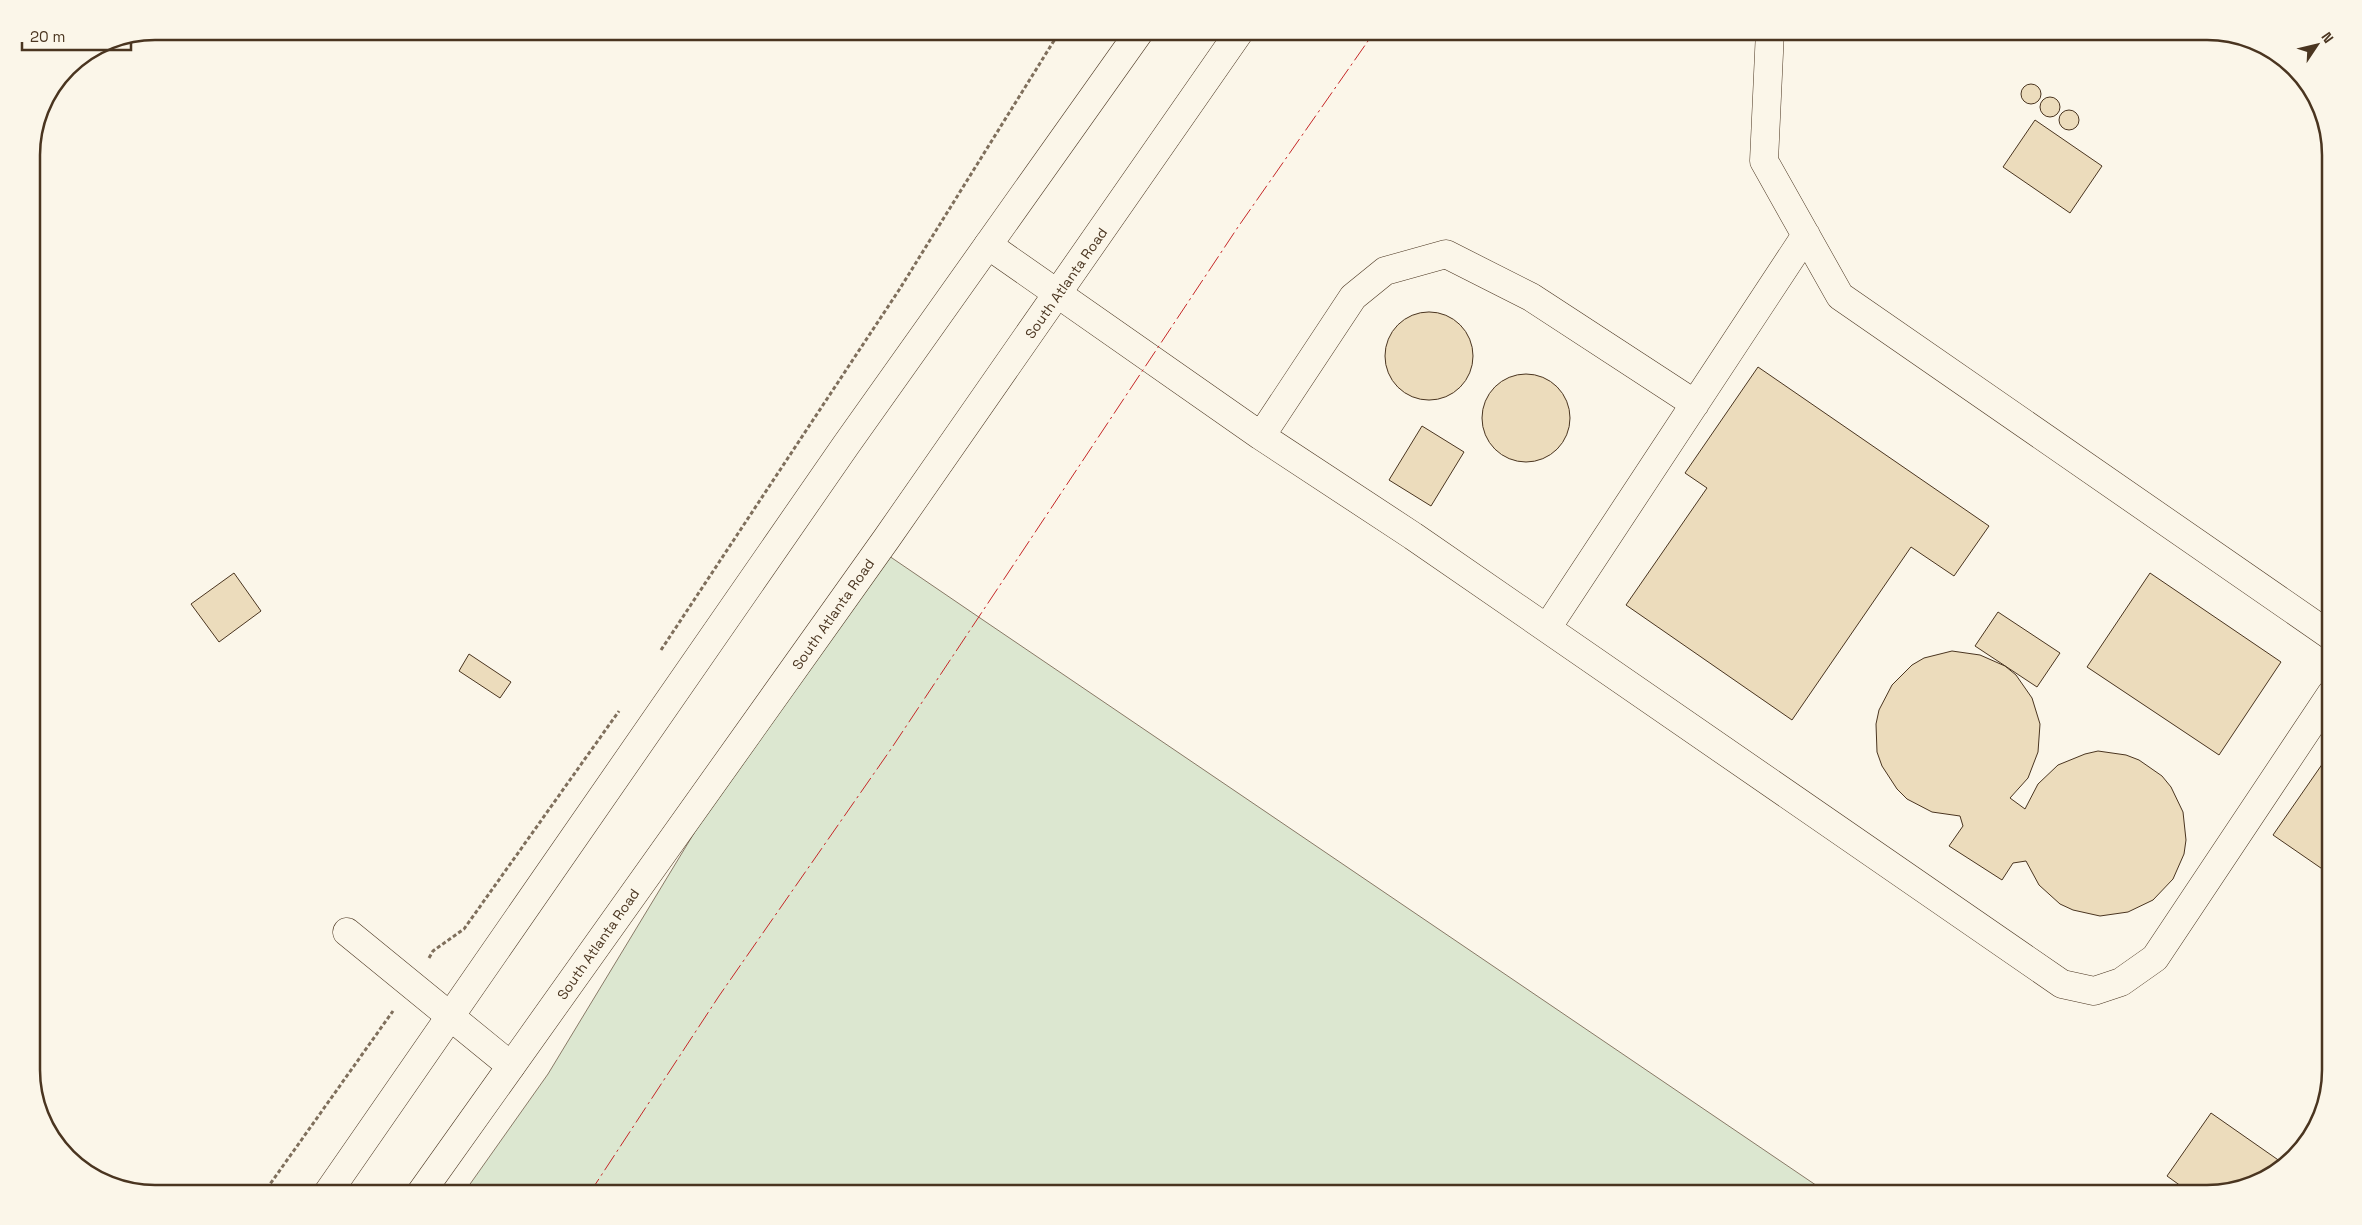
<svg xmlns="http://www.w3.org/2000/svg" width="2362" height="1225" font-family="'Space Grotesk',sans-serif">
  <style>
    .green { fill: #dce7d0; stroke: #887966 }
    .building { fill: #ecdcbc; stroke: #4a3520 }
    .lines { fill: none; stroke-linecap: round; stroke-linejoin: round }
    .minor-casing { stroke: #4a3520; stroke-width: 29 }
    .major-casing { stroke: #4a3520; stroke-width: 29 }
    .path { stroke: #7f6f5c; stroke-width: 3; stroke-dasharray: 4 2.5; stroke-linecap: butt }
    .minor { stroke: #fbf6e9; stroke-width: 28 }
    .major { stroke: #fbf6e9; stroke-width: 28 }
    .power { stroke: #c62828; stroke-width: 1; stroke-dasharray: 18 4 2.5 4; stroke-linecap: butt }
    .labels { text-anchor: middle; stroke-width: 4; stroke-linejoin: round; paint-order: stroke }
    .street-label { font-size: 14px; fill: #4a3520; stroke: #fbf6e9 }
    .rim { fill: none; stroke: #4a3520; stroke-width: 2.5 }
  </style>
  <rect width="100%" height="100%" fill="#fbf6e9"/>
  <path class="green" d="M 870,543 L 983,620 L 1829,1194 L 463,1194 L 548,1074 Z"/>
  <path class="building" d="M2021 94a10 10 0 1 1 20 0a10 10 0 1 1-20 0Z
    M2040 107a10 10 0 1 1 20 0a10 10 0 1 1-20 0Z
    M2059 120a10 10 0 1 1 20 0a10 10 0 1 1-20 0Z
    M 2035,120 L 2102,166 L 2070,213 L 2003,167 Z
    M1385 356a44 44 0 1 1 88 0a44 44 0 1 1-88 0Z
    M 1758,367 L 1989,526 L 1954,576 L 1911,547 L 1792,720 L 1626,605 L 1707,488 L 1685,473 Z
    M1482 418a44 44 0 1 1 88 0a44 44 0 1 1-88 0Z
    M 1422,426 L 1464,452 L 1431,506 L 1389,480 Z
    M 234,573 L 261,611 L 219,642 L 191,604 Z
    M 2150,573 L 2281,662 L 2219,755 L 2087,667 Z
    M 1998,612 L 2060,653 L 2037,687 L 1975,646 Z
    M 1952,651 L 1980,655 L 2005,666 L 2016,675 L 2032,698 L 2040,724 L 2038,752 L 2028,778 L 2010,798 L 2025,809 L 2038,784 L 2058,765 L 2085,754 L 2098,751 L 2126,755 L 2139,760 L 2162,776 L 2171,787 L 2183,812 L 2186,840 L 2184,854 L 2173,879 L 2153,900 L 2128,912 L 2100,916 L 2073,910 L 2060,904 L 2039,885 L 2026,861 L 2013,863 L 2002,880 L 1949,846 L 1963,826 L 1960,816 L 1932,812 L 1907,799 L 1897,789 L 1882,766 L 1877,752 L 1876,724 L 1879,710 L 1892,685 L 1912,665 L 1924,658 Z
    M 469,654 L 511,682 L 500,698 L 459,671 Z
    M 2323,763 L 2331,768 L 2331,875 L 2273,835 Z
    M 2211,1113 L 2284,1164 L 2276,1173 L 2208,1194 L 2192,1194 L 2167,1176 Z"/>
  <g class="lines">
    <defs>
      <path id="minor" d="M 1770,31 L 1764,161 L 1840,296 L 2331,636
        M 988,245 L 1261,436 L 1413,536 L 2062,984 L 2094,991 L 2121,982 L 2155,958 L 2331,694
        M 1261,436 L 1353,297 L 1385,271 L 1446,254 L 1531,297 L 1695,404
        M 1547,628 L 1806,235
        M 347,932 L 511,1066"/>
      <path id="major" d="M 327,1194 L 846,445 L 1140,31
        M 420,1194 L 887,538 L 1240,31"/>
    </defs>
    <use href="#minor" class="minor-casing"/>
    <use href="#major" class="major-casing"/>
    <path class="path" d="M 661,650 L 899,290 L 1060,31
      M 429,958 L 433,951 L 464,929 L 619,711
      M 263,1194 L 393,1011"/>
    <use href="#minor" class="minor"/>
    <use href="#major" class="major"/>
    <path class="power" d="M 589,1194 L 719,996 L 891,749 L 1238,227 L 1375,31"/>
  </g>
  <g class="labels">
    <g class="street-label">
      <text transform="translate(1066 283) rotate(-55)" y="5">South Atlanta Road</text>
      <text transform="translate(833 614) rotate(-55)" y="5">South Atlanta Road</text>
      <text transform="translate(598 944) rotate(-55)" y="5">South Atlanta Road</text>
    </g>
  </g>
  <path d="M0 0H2362V1225H0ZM155 40H2207A115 115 0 0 1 2322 155V1070A115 115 0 0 1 2207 1185H155A115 115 0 0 1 40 1070V155A115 115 0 0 1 155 40Z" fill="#fbf6e9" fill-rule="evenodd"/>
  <path class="rim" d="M155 40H2207A115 115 0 0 1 2322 155V1070A115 115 0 0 1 2207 1185H155A115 115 0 0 1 40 1070V155A115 115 0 0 1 155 40Z"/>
  <g transform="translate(2317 45) rotate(55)" stroke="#fbf6e9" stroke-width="4" paint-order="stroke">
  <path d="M0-4L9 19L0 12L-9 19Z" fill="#4a3520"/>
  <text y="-8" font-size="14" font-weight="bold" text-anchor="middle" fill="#4a3520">N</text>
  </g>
  <path d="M22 42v8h109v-8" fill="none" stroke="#4a3520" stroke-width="2.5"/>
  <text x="30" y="42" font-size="15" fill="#4a3520" stroke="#fbf6e9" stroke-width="4" paint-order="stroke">20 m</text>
</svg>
